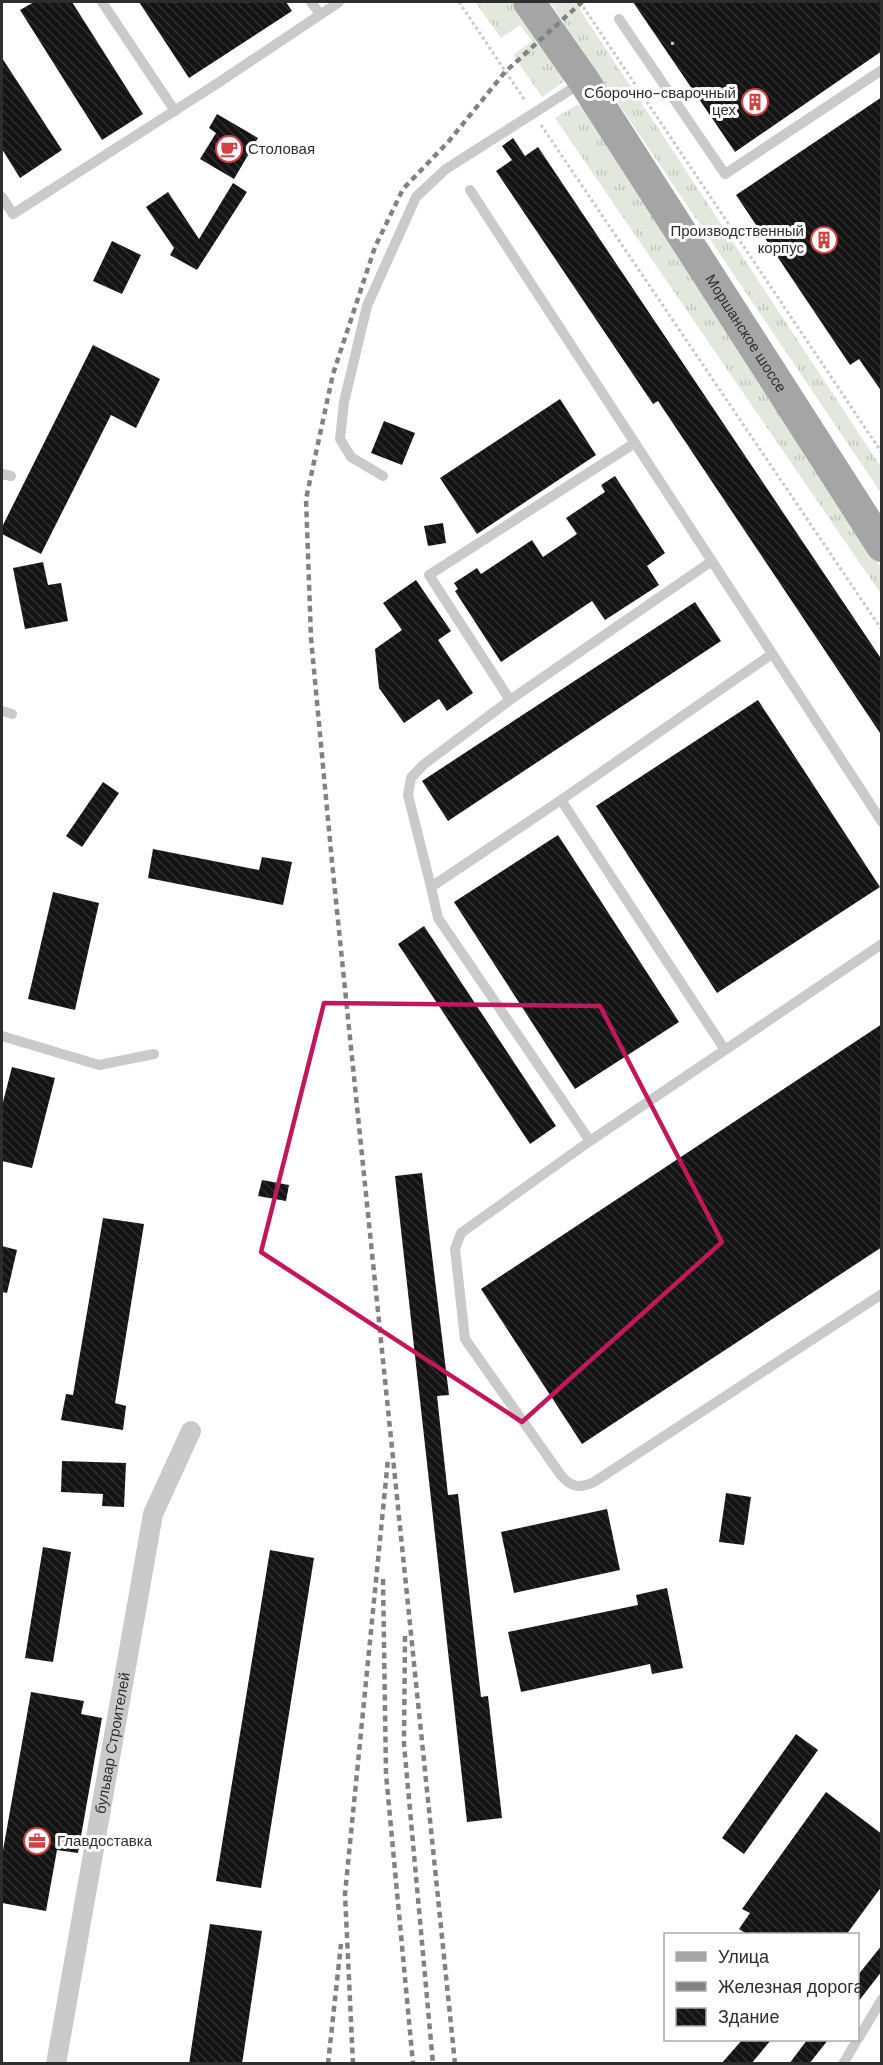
<svg xmlns="http://www.w3.org/2000/svg" width="883" height="2065" font-family="'DM Sans',sans-serif">
  <style>
    .grass { fill: url(#grass-tufts) }
    .building { fill: url(#building-back-hatch) }
    .lines { fill: none; stroke-linecap: round; stroke-linejoin: round }
    .path { stroke: #cacaca; stroke-width: 3; stroke-dasharray: 3 3; stroke-linecap: butt }
    .service { stroke: #cacaca; stroke-width: 10 }
    .minor { stroke: #cacaca; stroke-width: 20 }
    .primary { stroke: #a5a5a5; stroke-width: 32 }
    .rail { stroke: #828282; stroke-width: 4.5; stroke-dasharray: 6 4.5; stroke-linecap: butt }
    .marked { fill: none; stroke: #c2185b; stroke-width: 4.5; stroke-linejoin: round }
    .labels { text-anchor: middle; stroke-width: 6; stroke-linejoin: round; paint-order: stroke }
    .poi-label { font-size: 15px; fill: #2d2d2d; stroke: #fff; text-anchor: end }
    .street-label { font-size: 15px; fill: #2d2d2d; stroke: #fff }
  </style>
  <defs>
    <pattern id="grass-tufts" width="24" height="20" patternUnits="userSpaceOnUse" patternTransform="scale(1.5)"><rect width="24" height="20" fill="#e2e9dc"/><path d="M3 7l-1-3M5 7V3M7 7l1-3M15 17l-1-3M17 17v-4M19 17l1-3" fill="none" stroke="#c2c8bd"/></pattern>
    <pattern id="building-back-hatch" width="6" height="6" patternUnits="userSpaceOnUse" patternTransform="scale(1.5)"><rect width="6" height="6" fill="#141414"/><path d="M-1 5l2 2M0 0l6 6M5-1l2 2" fill="none" stroke="#2e2e2e"/></pattern>
  </defs>
  <rect width="100%" height="100%" fill="#fff"/>
  <path class="grass" d="M 475,2 L 512,2 L 565,78 L 562,83 L 542,97 L 513,55 L 532,41 L 520,25 L 501,38 Z
    M 550,2 L 575,2 L 881,467 L 881,493 Z
    M 577,105 L 582,106 L 756,377 L 881,568 L 881,594 L 555,118 Z"/>
  <path class="building" d="M 34,2 L 72,2 L 143,114 L 102,140 L 20,10 Z
    M 139,2 L 286,2 L 292,11 L 189,78 Z
    M 633,2 L 882,2 L 882,51 L 735,152 Z
    M 2,58 L 62,150 L 20,178 L 2,149 Z
    M 882,97 L 882,392 L 859,359 L 850,365 L 736,195 Z
    M 217,114 L 258,138 L 234,179 L 200,159 L 216,133 L 209,128 Z
    M 513,138 L 525,156 L 538,147 L 882,660 L 882,736 L 658,401 L 653,404 L 496,171 L 512,160 L 502,146 Z
    M 233,183 L 247,192 L 197,270 L 170,255 L 174,248 L 146,207 L 168,192 L 199,239 Z
    M 112,241 L 141,255 L 122,294 L 93,281 Z
    M 93,345 L 160,379 L 136,428 L 111,415 L 41,554 L 2,534 L 2,527 Z
    M 560,399 L 596,455 L 477,534 L 440,478 Z
    M 384,421 L 415,433 L 402,465 L 371,453 Z
    M 615,476 L 665,553 L 647,566 L 659,585 L 605,620 L 592,601 L 501,662 L 455,591 L 458,589 L 454,583 L 477,568 L 481,574 L 532,540 L 543,557 L 577,534 L 566,518 L 605,492 L 601,485 Z
    M 443,523 L 446,543 L 428,546 L 424,526 Z
    M 43,562 L 48,585 L 61,583 L 68,621 L 25,629 L 13,568 Z
    M 416,580 L 451,631 L 438,640 L 473,693 L 447,711 L 439,699 L 404,723 L 379,688 L 375,649 L 402,630 L 383,603 Z
    M 695,602 L 721,641 L 448,821 L 422,781 Z
    M 758,700 L 880,887 L 717,993 L 596,806 Z
    M 103,782 L 119,793 L 82,847 L 66,836 Z
    M 558,835 L 679,1022 L 575,1089 L 454,902 Z
    M 153,849 L 259,870 L 262,857 L 292,862 L 283,905 L 148,878 Z
    M 53,892 L 99,903 L 75,1010 L 28,999 Z
    M 424,926 L 556,1126 L 530,1144 L 398,944 Z
    M 882,1024 L 882,1247 L 582,1444 L 481,1289 Z
    M 12,1067 L 55,1078 L 32,1168 L 2,1161 L 2,1106 Z
    M 422,1173 L 449,1395 L 437,1396 L 448,1495 L 458,1494 L 481,1697 L 488,1696 L 502,1818 L 467,1822 L 395,1176 Z
    M 262,1180 L 289,1185 L 286,1201 L 258,1196 Z
    M 103,1218 L 144,1224 L 115,1403 L 126,1406 L 123,1430 L 61,1420 L 66,1394 L 73,1395 Z
    M 2,1246 L 17,1250 L 7,1293 L 2,1292 Z
    M 62,1461 L 126,1463 L 124,1507 L 102,1506 L 103,1494 L 61,1492 Z
    M 726,1493 L 751,1497 L 744,1545 L 719,1542 Z
    M 607,1509 L 620,1570 L 514,1593 L 501,1532 Z
    M 43,1547 L 71,1552 L 53,1662 L 25,1658 Z
    M 270,1550 L 314,1558 L 261,1888 L 216,1881 Z
    M 667,1588 L 683,1668 L 652,1674 L 650,1664 L 521,1692 L 508,1632 L 638,1605 L 636,1595 Z
    M 31,1692 L 84,1701 L 81,1714 L 102,1718 L 78,1853 L 57,1850 L 46,1911 L 2,1903 L 2,1856 Z
    M 796,1734 L 818,1750 L 744,1854 L 722,1838 Z
    M 826,1792 L 882,1834 L 882,1886 L 846,1935 L 748,1935 L 739,1929 L 750,1913 L 742,1909 Z
    M 210,1924 L 262,1931 L 242,2064 L 189,2064 Z
    M 882,1945 L 882,1971 L 858,2002 L 858,1975 Z
    M 742,2040 L 771,2040 L 751,2064 L 721,2064 Z
    M 807,2040 L 828,2040 L 809,2064 L 789,2064 Z"/>
  <g class="lines">
    <path class="path" d="M 459,2 L 526,102
      M 580,2 L 882,453
      M 671,43 L 675,44
      M 541,125 L 882,630"/>
    <path class="service" d="M 102,2 L 175,111
      M 311,2 L 320,14
      M 619,19 L 725,174 L 882,70
      M 470,190 L 882,822
      M 2,197 L 13,214 L 218,83 L 339,2
      M 635,443 L 429,575 L 510,700 L 712,561
      M 2,474 L 11,476
      M 383,476 L 351,457 L 340,439 L 344,402 L 367,306 L 416,197 L 446,169 L 581,83
      M 772,654 L 561,800 L 431,887 L 438,918 L 590,1141 L 882,944
      M 2,711 L 12,714
      M 561,800 L 725,1050
      M 431,887 L 408,795 L 411,778 L 423,765 L 510,700
      M 2,1036 L 99,1065 L 154,1054
      M 590,1141 L 461,1233 L 455,1249 L 465,1339 L 560,1474 C 570,1487 579,1489 594,1482 L 882,1294
      M 858,2039 L 882,1999
      M 843,2064 L 857,2040"/>
    <path class="minor" id="s1" d="M 56,2064 L 153,1514 L 191,1431"/>
    <path class="primary" id="s2" d="M 529,2 L 584,81 L 882,546"/>
    <path class="rail" d="M 383,1579 L 386,1774 L 413,2064
      M 405,1636 L 404,1744 L 433,2064
      M 328,2064 L 341,1944
      M 353,2064 L 345,1894 L 388,1459
      M 455,2064 L 332,862 L 311,638 L 306,499 L 333,374 L 375,247 L 403,189 L 449,141 L 505,72 L 582,2"/>
  </g>
  <path class="marked" d="M 324,1003 L 600,1006 L 722,1242 L 522,1422 L 261,1252 Z"/>
  <defs>
    <symbol id="building-ring" viewBox="-11 -11 22 22"><circle r="9.5" fill="#fff" stroke="#d14245" stroke-width="1.5"/><path d="M-4-6H4V6H1V3H-1V6H-4ZM-2.5-4.3h1.7v1.8h-1.7ZM.8-4.3h1.7v1.8H.8ZM-2.5-1h1.7V.8h-1.7ZM.8-1h1.7V.8H.8Z" fill="#d14245"/></symbol>
    <symbol id="cafe-ring" viewBox="-11 -11 22 22"><circle r="9.5" fill="#fff" stroke="#d14245" stroke-width="1.5"/><path d="M-5.5-4.5H6V0H3Q3 3.5 0 3.5H-2.5Q-5.5 3.5-5.5 0ZM3-3.2v2h1.7v-2ZM-6 4.5H4V6H-6Z" fill="#d14245"/></symbol>
    <symbol id="office-ring" viewBox="-11 -11 22 22"><circle r="9.5" fill="#fff" stroke="#d14245" stroke-width="1.5"/><path d="M-6-3h4V-5.5h4V-3h4V5H-6ZM-1-4.5V-3h2v-1.5ZM-6 0V1H6V0Z" fill="#d14245"/></symbol>
  </defs>
  <g fill-rule="evenodd">
    <use href="#building-ring" x="740" y="87" width="30" height="30"/>
    <use href="#cafe-ring" x="214" y="134" width="30" height="30"/>
    <use href="#building-ring" x="809" y="225" width="30" height="30"/>
    <use href="#office-ring" x="22" y="1826" width="30" height="30"/>
  </g>
  <g class="labels">
    <g class="poi-label">
      <text x="736" y="98">Сборочно-сварочный<tspan x="736" dy="17">цех</tspan></text>
      <text x="248" y="154" text-anchor="start">Столовая</text>
      <text x="804" y="236">Производственный<tspan x="804" dy="17">корпус</tspan></text>
      <text x="57" y="1846" text-anchor="start">Главдоставка</text>
    </g>
    <g class="street-label">
      <text dy="5" stroke="none"><textPath href="#s2" startOffset="396">Моршанское шоссе</textPath></text>
      <text dy="5" stroke="none"><textPath href="#s1" startOffset="326">бульвар Строителей</textPath></text>
    </g>
  </g>
  <rect width="883" height="2065" fill="none" stroke="#2d2d2d" stroke-width="6"/>
  <rect x="664" y="1933" width="195" height="108" fill="#ffffff" stroke="#ababab" stroke-width="1.5"/>
  <rect x="676" y="1952" width="30" height="9" fill="#a5a5a5" stroke="#ababab" stroke-width="1.5"/>
  <text x="718" y="1963" font-size="18" fill="#2d2d2d">Улица</text>
  <rect x="676" y="1982" width="30" height="9" fill="#828282" stroke="#ababab" stroke-width="1.5"/>
  <text x="718" y="1993" font-size="18" fill="#2d2d2d">Железная дорога</text>
  <rect x="676" y="2008" width="30" height="18" fill="url(#building-back-hatch)" stroke="#ababab" stroke-width="1.5"/>
  <text x="718" y="2023" font-size="18" fill="#2d2d2d">Здание</text>
</svg>
